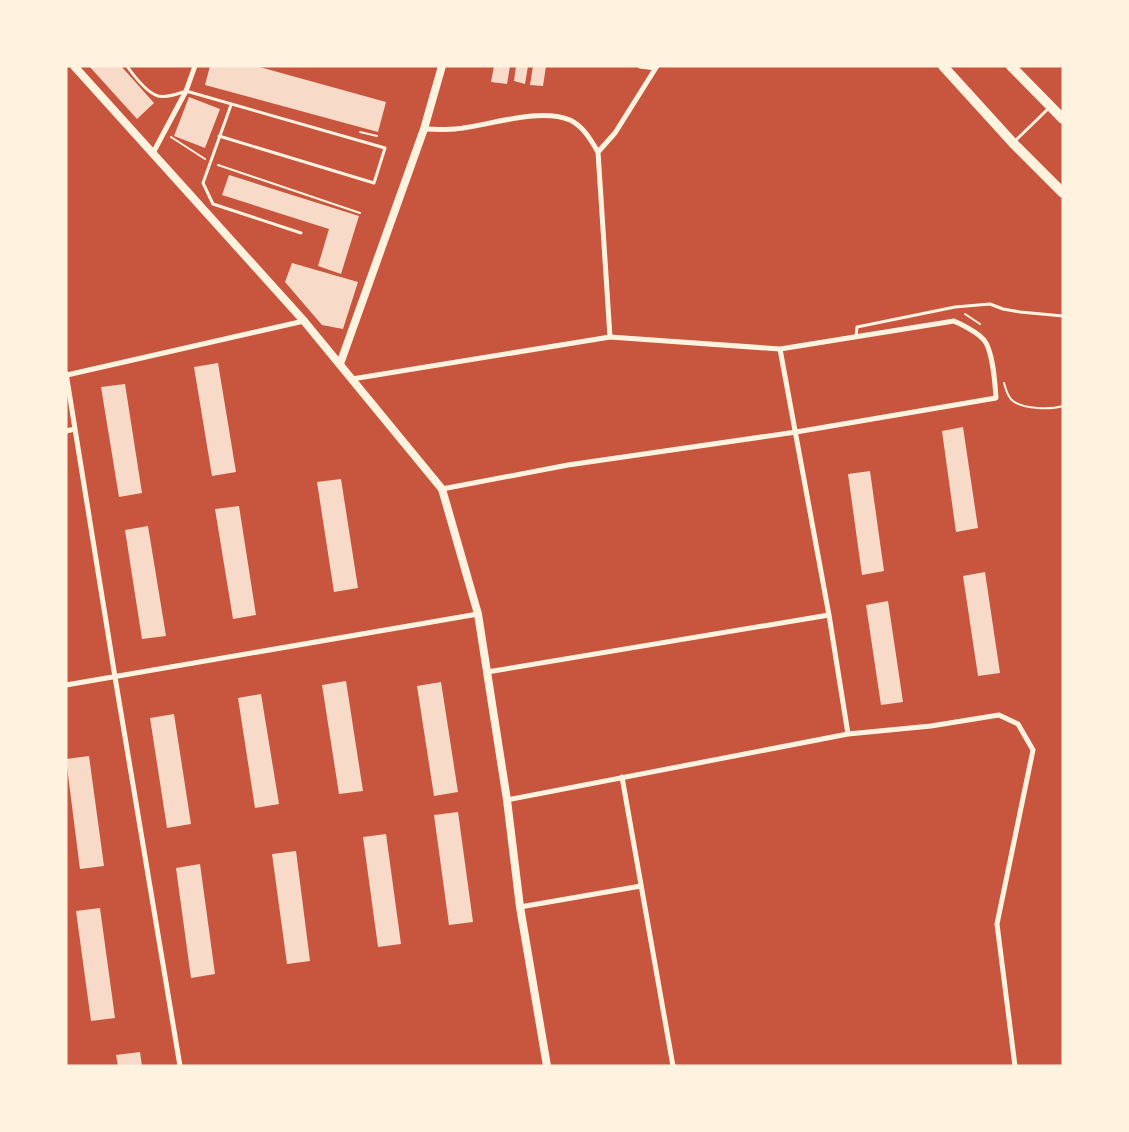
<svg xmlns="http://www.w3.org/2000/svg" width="1129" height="1132" font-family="'Crimson Pro',serif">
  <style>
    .building { fill: #f7dbc8 }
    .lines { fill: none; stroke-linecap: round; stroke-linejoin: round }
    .path { stroke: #fff3e0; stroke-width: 2 }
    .service { stroke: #fff3e0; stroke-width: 3 }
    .minor { stroke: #fff3e0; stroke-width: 5 }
    .tertiary { stroke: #fff3e0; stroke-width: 8 }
    .trunk { stroke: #fff3e0; stroke-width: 10 }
  </style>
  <rect width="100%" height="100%" fill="#c8553d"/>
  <path class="building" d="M 89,66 L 121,66 L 154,103 L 137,119 Z
    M 210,66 L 256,66 L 386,102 L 378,132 L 205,85 Z
    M 494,66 L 510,66 L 507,84 L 491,82 Z
    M 516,66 L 528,66 L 525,84 L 514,81 Z
    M 533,66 L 546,66 L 543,86 L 530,85 Z
    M 189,97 L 220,109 L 205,148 L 174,136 Z
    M 229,175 L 359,216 L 341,274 L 318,266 L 329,229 L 222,195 Z
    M 292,263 L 358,282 L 343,329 L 322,325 L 285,282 Z
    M 218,363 L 236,472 L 212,476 L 194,367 Z
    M 125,384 L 142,493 L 119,497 L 101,387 Z
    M 963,427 L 978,528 L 956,532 L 942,431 Z
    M 870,471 L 884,571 L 862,575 L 848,474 Z
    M 341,479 L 358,588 L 334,592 L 317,482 Z
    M 239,506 L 256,615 L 233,619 L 215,509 Z
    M 148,526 L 166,636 L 142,639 L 125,530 Z
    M 985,572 L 1000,673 L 978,676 L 963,576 Z
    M 888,601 L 903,702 L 881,705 L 866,605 Z
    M 346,681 L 363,791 L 339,794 L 322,685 Z
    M 441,682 L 458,792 L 434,796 L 417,686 Z
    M 261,694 L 279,804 L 255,808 L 238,698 Z
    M 174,714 L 191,824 L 167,828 L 150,718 Z
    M 89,756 L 104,866 L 80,869 L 66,759 Z
    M 458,812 L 473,922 L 449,925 L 434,815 Z
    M 386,834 L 401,944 L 378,947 L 363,837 Z
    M 296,851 L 310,961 L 287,964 L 272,854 Z
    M 200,864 L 215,974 L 191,978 L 176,868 Z
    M 100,908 L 115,1018 L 91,1021 L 76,911 Z
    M 140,1052 L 142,1066 L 118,1066 L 116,1055 Z"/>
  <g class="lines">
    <path class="path" d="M 360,132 L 377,136
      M 171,137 L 205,159
      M 218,165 L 360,213
      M 965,314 L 980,324
      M 1004,383 C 1006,389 1007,397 1013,401 C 1024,409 1050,410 1063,406"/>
    <path class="service" d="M 127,66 C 134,76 146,92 158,96 C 167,98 178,94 186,91 L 385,148 L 374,183 L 219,136
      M 231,105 L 203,183 L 213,204 L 301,233
      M 1015,141 L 1050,107
      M 856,337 L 857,327 L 955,307 L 990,304 L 1003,309 L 1020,312 L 1063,316"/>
    <path class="minor" d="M 640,66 L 656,68
      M 424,129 C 434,129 445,130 455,129 C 488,126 539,107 570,120 C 583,126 591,140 598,152
      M 153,153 L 186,91 L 195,66
      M 610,337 L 598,152 L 615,133 L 657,66
      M 780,349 L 829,615 L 848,734
      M 66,373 L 115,677 L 180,1066
      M 67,375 L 304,321
      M 352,379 L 610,337 L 780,349 L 954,321 C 964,326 976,331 984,340 C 993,351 995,383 996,398 L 796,432 L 568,465 L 442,489
      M 66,431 L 75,429
      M 487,672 L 829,615
      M 66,685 L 478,614
      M 622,777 L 673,1066
      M 507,800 L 848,734 L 931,726 L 999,715 L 1018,724 L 1033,750 L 997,924 L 1015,1066
      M 520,907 L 641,886"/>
    <path class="tertiary" d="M 74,66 L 304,321 L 442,489 L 478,614 L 507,800 L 520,907 L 547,1066
      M 340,364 L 424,129 L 442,66"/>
    <path class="trunk" d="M 943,66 L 1013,143 L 1063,193
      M 1011,66 L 1063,119"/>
  </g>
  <rect width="1129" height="1132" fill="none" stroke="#fff3e0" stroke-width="135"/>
</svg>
